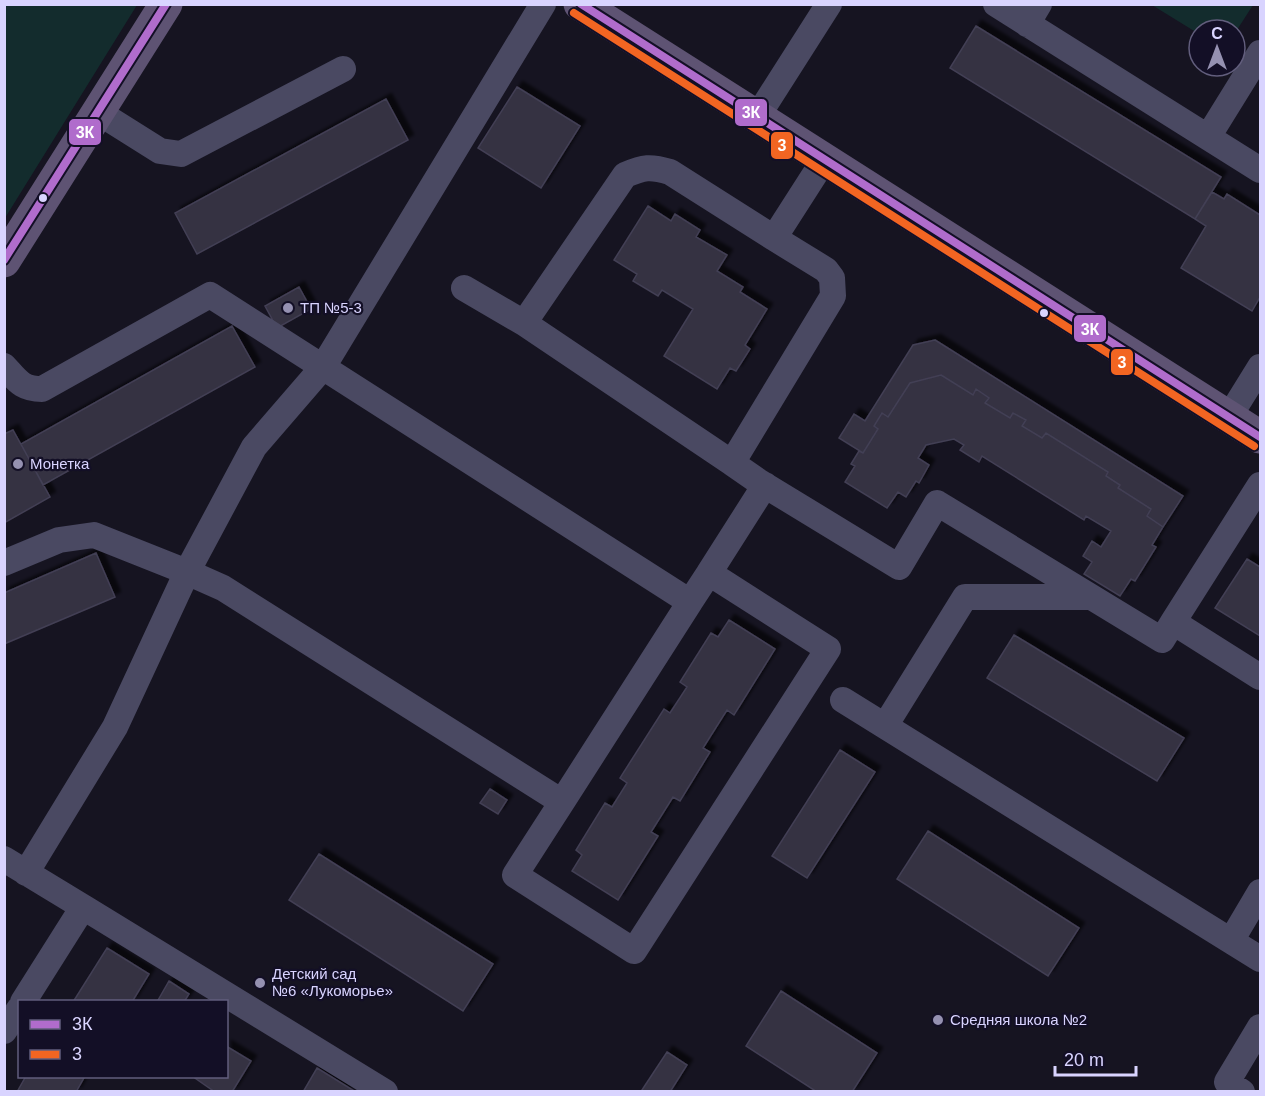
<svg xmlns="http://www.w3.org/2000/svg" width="1265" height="1096" font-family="Arial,sans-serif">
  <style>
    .green { fill: #132c2d }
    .building { fill: #343243; stroke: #433f54; stroke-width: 1.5; filter: url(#shadow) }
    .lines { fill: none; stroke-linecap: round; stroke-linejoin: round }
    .minor { stroke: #4a4962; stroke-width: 26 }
    .major { stroke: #5e5373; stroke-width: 33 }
    .bus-1-casing { stroke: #130f26; stroke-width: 12 }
    .bus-2-casing { stroke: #130f26; stroke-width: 12 }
    .bus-1 { stroke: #b06ccc; stroke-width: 8 }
    .bus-2 { stroke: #f26522; stroke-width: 8 }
    .bus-dot { fill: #d9d4ff; stroke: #130f26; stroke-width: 2 }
    .poi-dot { fill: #9591b1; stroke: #130f26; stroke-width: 2 }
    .labels { text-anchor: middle; stroke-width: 4.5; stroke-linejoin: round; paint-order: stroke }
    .poi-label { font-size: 15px; fill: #d9d4ff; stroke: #130f26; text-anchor: start }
    .line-badge { stroke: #130f26; stroke-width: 2 }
    .badge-label { font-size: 16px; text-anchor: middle; font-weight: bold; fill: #fff }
  </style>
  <defs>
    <filter id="shadow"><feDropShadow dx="5.5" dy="-5.5" stdDeviation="1.5" flood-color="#0009"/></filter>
  </defs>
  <rect width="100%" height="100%" fill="#161421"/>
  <path class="green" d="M 5,4 L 137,5 L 5,218 L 4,5 Z
    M 1152,5 L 1253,5 L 1235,33 L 1235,30 L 1199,30 L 1199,34 Z"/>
  <path class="building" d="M 976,26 L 1221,177 L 1195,219 L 950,68 Z
    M 517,87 L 580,126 L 541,188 L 478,148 Z
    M 386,99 L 408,140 L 197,254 L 175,213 Z
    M 1212,192 L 1224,199 L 1227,194 L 1260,215 L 1260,297 L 1252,311 L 1181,268 L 1206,226 L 1195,219 Z
    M 648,206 L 671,221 L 675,214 L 700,230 L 696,237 L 727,255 L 717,271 L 743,287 L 740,292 L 767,309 L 745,345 L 750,349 L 736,371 L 730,368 L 717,389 L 664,356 L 693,309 L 662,290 L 658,296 L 633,281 L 637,274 L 614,260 Z
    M 299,287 L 311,309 L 277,328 L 265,306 Z
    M 232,326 L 255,367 L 43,485 L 21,444 Z
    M 935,340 L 1183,496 L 1163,527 L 1147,516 L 1151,509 L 1118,488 L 1120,485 L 1106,476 L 1108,472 L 1046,433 L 1042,438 L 1022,426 L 1026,420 L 1013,413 L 1010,418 L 985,403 L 989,398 L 976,389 L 973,395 L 941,375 L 910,383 L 888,417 L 882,413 L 874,426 L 878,429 L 863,453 L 839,438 L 854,414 L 865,421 L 913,345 Z
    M 941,375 L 973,395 L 976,389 L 989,398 L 985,403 L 1010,418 L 1013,413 L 1026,420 L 1022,426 L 1042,438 L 1046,433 L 1108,472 L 1106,476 L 1120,485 L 1118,488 L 1151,509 L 1147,516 L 1163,527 L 1152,545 L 1156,547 L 1135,581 L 1131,579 L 1120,596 L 1084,574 L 1092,562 L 1083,556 L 1092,541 L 1101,547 L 1111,531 L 1086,516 L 1084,520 L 982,456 L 979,462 L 960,450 L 964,445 L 954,439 L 926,445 L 918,458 L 929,465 L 919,483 L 916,481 L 906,497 L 898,492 L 887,508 L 845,482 L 855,466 L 851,464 L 859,451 L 863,453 L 878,429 L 874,426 L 882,413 L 888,417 L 910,383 Z
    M 13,430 L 50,497 L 4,523 L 4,434 Z
    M 96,553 L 115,597 L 4,644 L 4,593 Z
    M 1247,559 L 1260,567 L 1260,636 L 1215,608 Z
    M 729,620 L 775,649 L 734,715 L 727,710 L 703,748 L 710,752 L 680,801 L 673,797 L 651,832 L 658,836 L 618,900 L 572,871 L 582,855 L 576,850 L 605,803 L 612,807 L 627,783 L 620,778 L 664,709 L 670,713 L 687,687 L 680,682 L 711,633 L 718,637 Z
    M 1014,635 L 1184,738 L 1157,781 L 987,678 Z
    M 840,750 L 875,772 L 807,878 L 772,856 Z
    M 490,789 L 507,800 L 498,814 L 480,803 Z
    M 928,831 L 1079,928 L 1048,976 L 897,879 Z
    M 319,854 L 493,964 L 463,1011 L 289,900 Z
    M 107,948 L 149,974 L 132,1002 L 73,1002 Z
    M 169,981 L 189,994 L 184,1002 L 157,1002 Z
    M 781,991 L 877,1053 L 852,1092 L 817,1092 L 746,1046 Z
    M 226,1046 L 251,1061 L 232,1092 L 215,1092 L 192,1076 L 226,1076 Z
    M 667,1052 L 687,1065 L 670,1092 L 644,1092 L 642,1090 Z
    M 317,1068 L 356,1092 L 303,1092 Z
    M 26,1076 L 85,1076 L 76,1092 L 17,1092 Z"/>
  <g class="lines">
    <path class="minor" d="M 996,4 L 1260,170
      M 1027,24 L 1039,4
      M 98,112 L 160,151 L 181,154 L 343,69
      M 757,117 L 829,4
      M 1208,137 L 1260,53
      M 824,160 L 774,238 L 826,270 L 832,278 L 833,296 L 732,463 L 758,481 L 899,567 L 937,503 L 1162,640 L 1173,622
      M 464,288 L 524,323 L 732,463
      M 524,323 L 625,175 C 644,167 650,166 670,172 L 774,238
      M 4,366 C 17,380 21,389 42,389 L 210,295 L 690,602 L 562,802 L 223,588 L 187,572 L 115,727 L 26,873
      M 1229,417 L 1260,367
      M 1260,485 L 1173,622 L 1260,677
      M 4,563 L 59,540 L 94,535 L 187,572 L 254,447 L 323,367 L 543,4
      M 709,573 L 765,485
      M 843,700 L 1231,941
      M 885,726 L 965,597 L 1091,597
      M 562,802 L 515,875 L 634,951 L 828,649 L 709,573 L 690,602
      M 4,859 L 83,907 L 23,1002
      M 1260,892 L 1231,941 L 1260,959
      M 83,907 L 385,1092
      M 4,1031 L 20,1008
      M 1242,1092 L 1227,1082 L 1260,1027"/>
    <path class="major" d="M 580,4 L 1260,437
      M 4,261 L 166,4"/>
    <defs>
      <path id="bus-1" d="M 581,4 L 1260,437
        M 4,260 L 166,4"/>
      <path id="bus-2" d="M 574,13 L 1254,446"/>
    </defs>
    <use href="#bus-1" class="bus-1-casing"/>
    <use href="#bus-2" class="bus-2-casing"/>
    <use href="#bus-1" class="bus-1"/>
    <use href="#bus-2" class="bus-2"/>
  </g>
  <g class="bus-dot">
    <circle cx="43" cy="198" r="5"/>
    <circle cx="1044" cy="313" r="5"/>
  </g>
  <g class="poi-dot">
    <circle cx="288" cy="308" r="6"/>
    <circle cx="18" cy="464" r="6"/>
    <circle cx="260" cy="983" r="6"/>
    <circle cx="938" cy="1020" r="6"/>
  </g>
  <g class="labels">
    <g class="poi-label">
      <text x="300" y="313">ТП №5-3</text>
      <text x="30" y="469">Монетка</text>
      <text x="272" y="979">Детский сад<tspan x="272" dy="17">№6 «Лукоморье»</tspan></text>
      <text x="950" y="1025">Средняя школа №2</text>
    </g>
  </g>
  <g class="line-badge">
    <rect x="734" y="98" width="34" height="29" rx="6" fill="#b06ccc"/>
    <rect x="68" y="118" width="34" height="28" rx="6" fill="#b06ccc"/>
    <rect x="770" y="131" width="24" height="29" rx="6" fill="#f26522"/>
    <rect x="1073" y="314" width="34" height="29" rx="6" fill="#b06ccc"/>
    <rect x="1110" y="348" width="24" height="28" rx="6" fill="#f26522"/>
  </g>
  <g class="badge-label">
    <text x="751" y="118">3К</text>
    <text x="85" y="138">3К</text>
    <text x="782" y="151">3</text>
    <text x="1090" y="335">3К</text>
    <text x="1122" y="368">3</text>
  </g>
  <rect width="1265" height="1096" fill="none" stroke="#d9d4ff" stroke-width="12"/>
  <rect x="18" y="1000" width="210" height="78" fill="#130f26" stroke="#625e7d" stroke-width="1.5"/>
  <rect x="30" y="1020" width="30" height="9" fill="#b06ccc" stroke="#625e7d" stroke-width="1.5"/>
  <text x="72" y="1030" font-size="18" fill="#d9d4ff">3К</text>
  <rect x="30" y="1050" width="30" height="9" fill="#f26522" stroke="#625e7d" stroke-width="1.5"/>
  <text x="72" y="1060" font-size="18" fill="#d9d4ff">3</text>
  <g transform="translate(1217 48)"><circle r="28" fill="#130f26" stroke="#625e7d" stroke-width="1.5"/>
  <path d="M0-4.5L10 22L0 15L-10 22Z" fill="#9591b1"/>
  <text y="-9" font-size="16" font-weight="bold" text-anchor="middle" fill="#d9d4ff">С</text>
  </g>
  <path d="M1055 1066v9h81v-9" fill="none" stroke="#d9d4ff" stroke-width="3"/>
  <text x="1064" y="1066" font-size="18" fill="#d9d4ff" stroke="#130f26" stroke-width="4.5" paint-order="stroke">20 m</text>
</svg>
